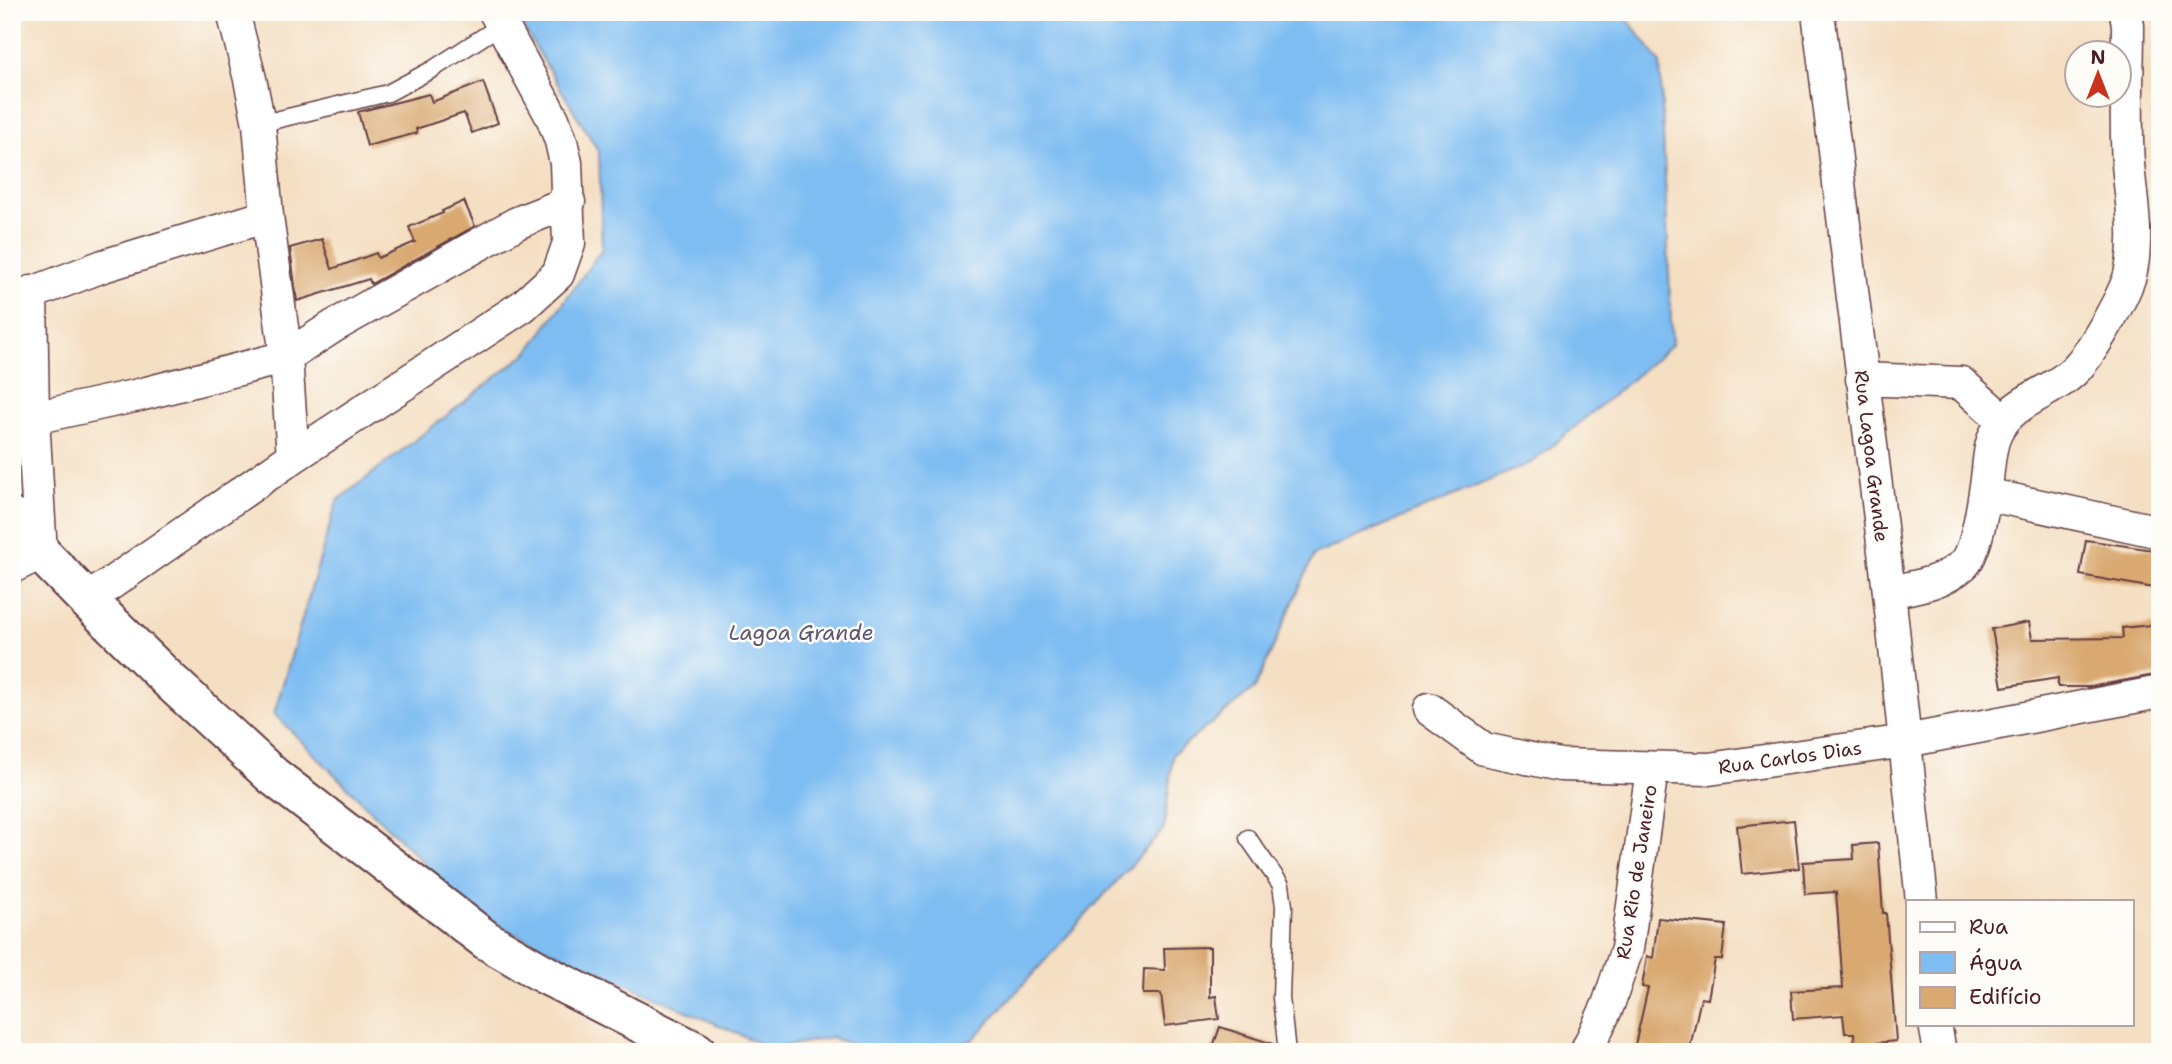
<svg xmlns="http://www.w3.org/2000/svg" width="2172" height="1064" font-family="'Shantell Sans',sans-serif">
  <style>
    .water { fill: #7ebdf2; stroke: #646e8e; stroke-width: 2 }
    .building { fill: #d9a971 }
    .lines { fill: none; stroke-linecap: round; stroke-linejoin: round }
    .service-casing { stroke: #643c42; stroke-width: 19 }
    .minor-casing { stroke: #643c42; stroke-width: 35 }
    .tertiary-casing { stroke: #643c42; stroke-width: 42 }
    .service { stroke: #fff; stroke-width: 16 }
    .minor { stroke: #fff; stroke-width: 32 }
    .tertiary { stroke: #fff; stroke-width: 38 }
    .labels { text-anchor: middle; stroke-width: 5; stroke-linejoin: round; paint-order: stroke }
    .street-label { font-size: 19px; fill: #4a1f2b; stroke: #fdfcf7 }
    .water-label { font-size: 21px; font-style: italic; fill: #5c5671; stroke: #fdfcf7 }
  </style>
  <rect width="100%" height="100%" fill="#fdfcf7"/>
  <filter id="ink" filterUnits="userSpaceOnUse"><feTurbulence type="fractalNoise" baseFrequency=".0143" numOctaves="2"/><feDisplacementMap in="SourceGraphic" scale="14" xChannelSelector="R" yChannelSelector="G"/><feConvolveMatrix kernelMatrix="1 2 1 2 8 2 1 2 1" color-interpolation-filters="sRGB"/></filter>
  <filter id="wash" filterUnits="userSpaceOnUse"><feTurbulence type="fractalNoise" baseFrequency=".00686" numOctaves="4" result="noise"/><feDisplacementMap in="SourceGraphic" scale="28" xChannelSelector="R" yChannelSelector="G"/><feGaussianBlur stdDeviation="1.57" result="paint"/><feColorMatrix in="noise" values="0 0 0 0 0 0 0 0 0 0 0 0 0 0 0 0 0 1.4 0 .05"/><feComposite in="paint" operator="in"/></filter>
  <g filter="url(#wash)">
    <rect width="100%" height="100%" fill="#f4dfc3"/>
    <path class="water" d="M 514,12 L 1622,12 L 1660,62 L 1672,345 L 1533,462 L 1314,555 L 1255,688 L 1173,754 L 1164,829 L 973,1040 L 937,1052 L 872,1052 L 831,1037 L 772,1049 L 479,918 L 274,714 L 337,501 L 528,352 L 602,249 L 599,152 Z"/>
    <g id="blocks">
      <path class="building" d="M 483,82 L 498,123 L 472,133 L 464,113 L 416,129 L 417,133 L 367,146 L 358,112 L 429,94 L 432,102 Z
        M 464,201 L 475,226 L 371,284 L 369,279 L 297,301 L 290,248 L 322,239 L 332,269 L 376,253 L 378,258 L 415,242 L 409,227 L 443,213 L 442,211 Z
        M 2086,540 L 2160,551 L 2160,589 L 2080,575 Z
        M 2029,622 L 2032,639 L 2123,638 L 2122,628 L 2160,624 L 2160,674 L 2089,687 L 2058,687 L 2058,678 L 2002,687 L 1992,629 Z
        M 1794,820 L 1799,868 L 1742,874 L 1737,826 Z
        M 1878,843 L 1883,913 L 1886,913 L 1896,1041 L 1855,1045 L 1854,1033 L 1845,1033 L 1843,1015 L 1793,1019 L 1791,991 L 1843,988 L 1836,892 L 1805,894 L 1803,862 L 1854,859 L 1853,845 Z
        M 1658,918 L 1726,925 L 1722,959 L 1715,959 L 1708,999 L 1701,998 L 1689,1052 L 1667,1052 L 1635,1045 L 1648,988 L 1642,987 L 1647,956 L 1653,958 Z
        M 1210,947 L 1210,997 L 1216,996 L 1219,1019 L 1165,1026 L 1161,994 L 1143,994 L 1144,969 L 1165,970 L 1164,948 Z
        M 1220,1027 L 1276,1045 L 1276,1052 L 1211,1052 Z"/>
    </g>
  </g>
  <g filter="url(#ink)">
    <use href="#blocks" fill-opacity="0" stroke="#643c42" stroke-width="2"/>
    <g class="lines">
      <defs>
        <path id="service" d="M 259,124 L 388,93 L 433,69 L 503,24
          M 1248,838 L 1281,885 L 1284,906 L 1281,998 L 1287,1052"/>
        <path id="minor" d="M 233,12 L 250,79 L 259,124 L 267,216 L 286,357 L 293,457
          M 1818,12 L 1889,592 L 1922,901
          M 14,300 L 103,266 L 267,216
          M 1862,379 L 1961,383 L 2003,420
          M 33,418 L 139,395 L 286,357 L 334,326 L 517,223 L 569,202
          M 1985,494 L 2160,532
          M 12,567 L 41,553 L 33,418 L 31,292
          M 1889,592 C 1914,587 1943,583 1963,565 C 1977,553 1984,499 1987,479 C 1989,464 1989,447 1996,433 C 2014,396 2057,394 2081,363 C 2095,346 2124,296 2130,275 C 2139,239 2131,200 2128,164 C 2125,118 2128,71 2128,26 L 2126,12
          M 87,600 L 293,457 L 523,306 L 558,274 L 569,243 L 566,163 L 561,141 L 553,119 L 495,12
          M 1429,709 L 1484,749 L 1560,765 L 1709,769 L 1906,741 L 2160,692
          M 1935,1024 L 1940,1052
          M 1586,1052 L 1608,1005 L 1627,949 L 1652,769"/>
        <path id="tertiary" d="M 12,518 L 41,553 L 87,600 L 171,682 L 273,776 L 486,940 L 544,974 L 697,1052"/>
      </defs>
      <use href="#service" class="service-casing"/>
      <use href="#minor" class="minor-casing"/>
      <use href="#tertiary" class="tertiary-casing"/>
      <use href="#service" class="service"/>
      <use href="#minor" class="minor"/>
      <use href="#tertiary" class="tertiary"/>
    </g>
  </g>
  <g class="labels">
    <g class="street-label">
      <text transform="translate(1872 456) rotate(83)" y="7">Rua Lagoa Grande</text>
      <text transform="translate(1790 757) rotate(-8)" y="7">Rua Carlos Dias</text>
      <text transform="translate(1636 872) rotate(-81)" y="7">Rua Rio de Janeiro</text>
    </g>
    <g class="water-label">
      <text x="801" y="640">Lagoa Grande</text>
    </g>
  </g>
  <rect width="2172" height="1064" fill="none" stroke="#fdfcf7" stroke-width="42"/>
  <rect x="1906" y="900" width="228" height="126" fill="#fdfcf7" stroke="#b5a4a5" stroke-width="2"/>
  <rect x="1920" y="922" width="35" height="10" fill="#ffffff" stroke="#b5a4a5" stroke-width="2"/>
  <text x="1969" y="934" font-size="21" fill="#4a1f2b">Rua</text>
  <rect x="1920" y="952" width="35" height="21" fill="#7ebdf2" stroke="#b5a4a5" stroke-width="2"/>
  <text x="1969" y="970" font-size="21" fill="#4a1f2b">Água</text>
  <rect x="1920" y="987" width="35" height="21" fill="#d9a971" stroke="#b5a4a5" stroke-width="2"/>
  <text x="1969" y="1004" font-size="21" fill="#4a1f2b">Edifício</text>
  <g transform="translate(2098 74)"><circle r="33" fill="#fdfcf7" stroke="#b5a4a5" stroke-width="2"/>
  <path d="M0-5L12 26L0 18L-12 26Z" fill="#c8321e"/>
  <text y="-10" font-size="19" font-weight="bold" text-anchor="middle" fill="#4a1f2b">N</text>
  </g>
</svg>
